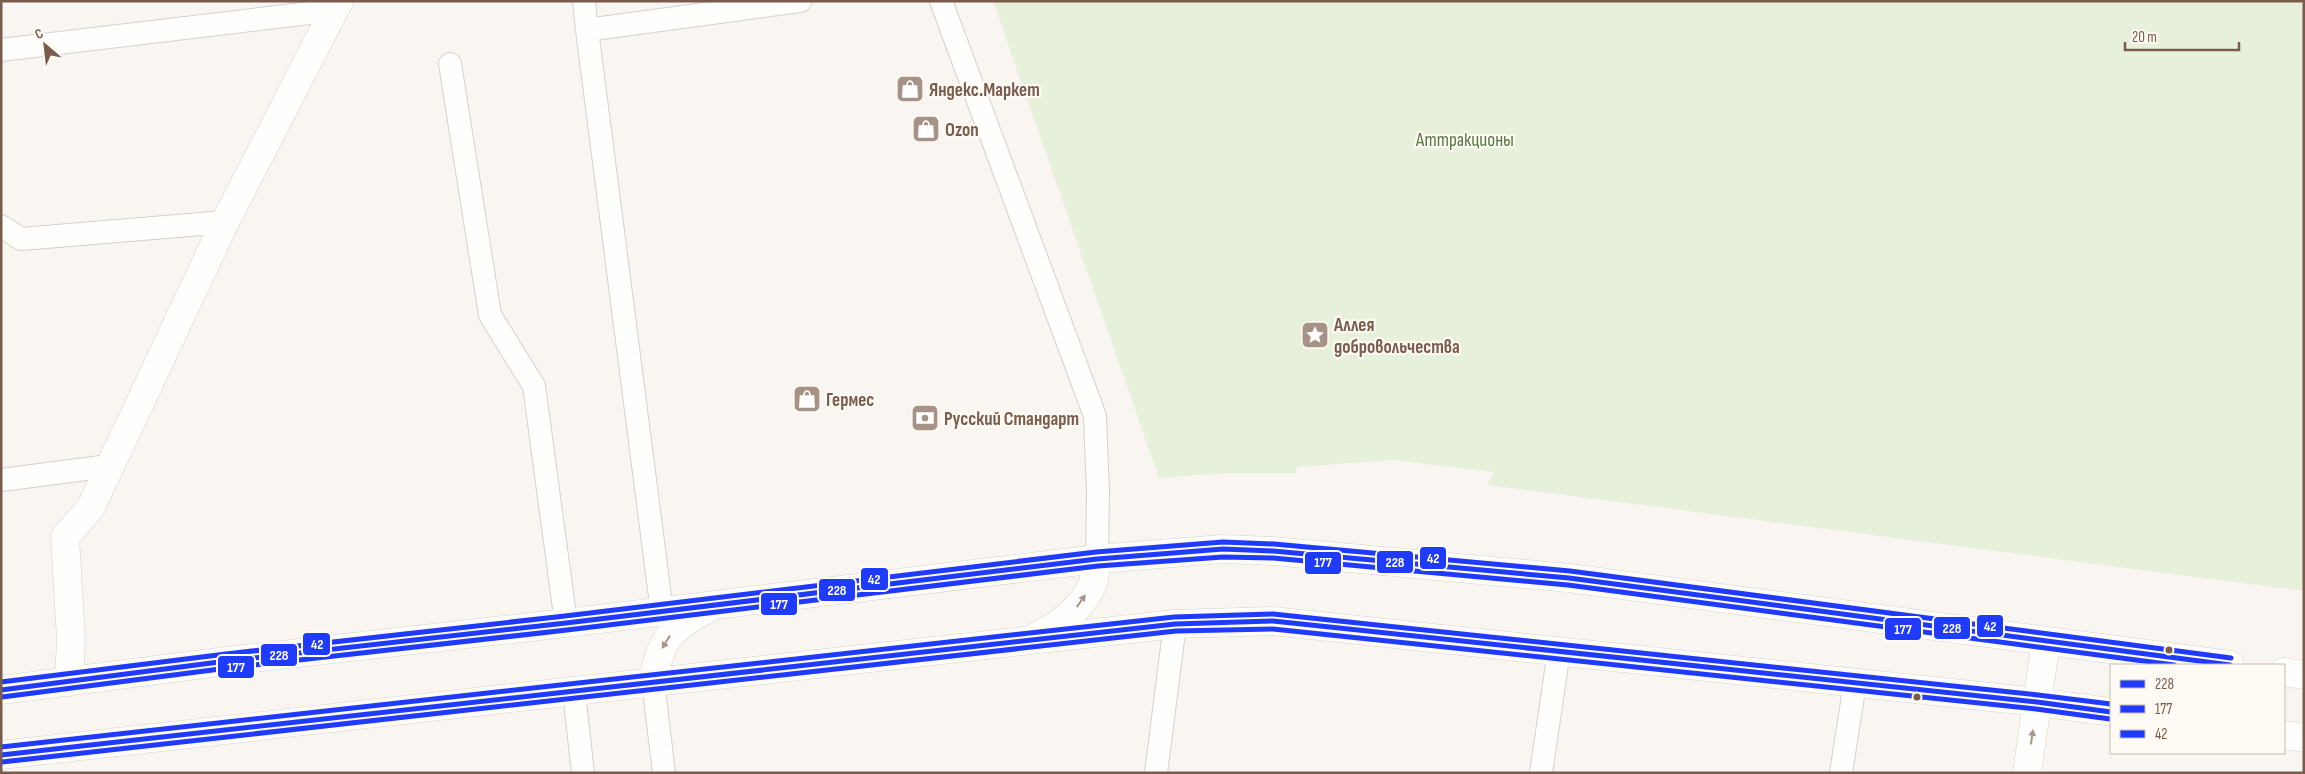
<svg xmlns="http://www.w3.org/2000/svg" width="2305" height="774" font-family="'Sofia Sans Condensed',sans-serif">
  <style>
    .green { fill: #e7f0db }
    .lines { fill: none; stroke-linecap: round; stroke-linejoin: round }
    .lane-casing { stroke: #d7d1cb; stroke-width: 24 }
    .street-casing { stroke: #d7d1cb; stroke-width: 29 }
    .secondary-casing { stroke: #d9d2cb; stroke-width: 29 }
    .lane { stroke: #fefefd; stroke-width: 22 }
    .street { stroke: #fefefd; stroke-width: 28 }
    .secondary { stroke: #fefefd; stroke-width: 28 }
    .bus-1-casing { stroke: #fffaf3; stroke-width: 9 }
    .bus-2-casing { stroke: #fffaf3; stroke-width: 9 }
    .bus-3-casing { stroke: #fffaf3; stroke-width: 9 }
    .bus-1 { stroke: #1f3bff; stroke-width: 5 }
    .bus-2 { stroke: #1f3bff; stroke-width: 5 }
    .bus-3 { stroke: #1f3bff; stroke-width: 5 }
    .oneway { fill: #a8958b }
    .bus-dot { fill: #7a5c4d; stroke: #fffaf3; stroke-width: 2 }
    .labels { text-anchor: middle; stroke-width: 4.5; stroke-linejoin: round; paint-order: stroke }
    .poi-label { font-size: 19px; font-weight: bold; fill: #7a5c4d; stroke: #fffaf3; text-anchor: start }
    .park-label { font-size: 19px; fill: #537a41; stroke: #fffaf3 }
    .line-badge { stroke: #fffaf3; stroke-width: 2 }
    .badge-label { font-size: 14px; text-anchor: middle; font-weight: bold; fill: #fff }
  </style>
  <rect width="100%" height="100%" fill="#f9f5f0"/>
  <path class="green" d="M 993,1 L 2304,1 L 2304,591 L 1488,485 L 1493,472 L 1393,460 L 1297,467 L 1296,473 L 1227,473 L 1159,478 Z"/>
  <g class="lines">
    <defs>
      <path id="lane" d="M 584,1 L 587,30 L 800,1
        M 941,1 L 1095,416 L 1098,492 L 1097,559
        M 587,30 L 662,612
        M 1,50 L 335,10
        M 450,64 L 490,315 L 534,386 L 566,623
        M 1,226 L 21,239 L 225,222
        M 1,480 L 109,466
        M 653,682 L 664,773
        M 574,692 L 583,773
        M 1156,773 L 1175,624
        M 1541,773 L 1559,651
        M 1841,773 L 1855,683"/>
      <path id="street" d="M 69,682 L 71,639 L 65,537 L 91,507 L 225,222 L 339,1
        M 2027,773 L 2046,641"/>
      <path id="secondary" d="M 1037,636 C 1059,625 1083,608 1093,583 C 1095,576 1096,567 1097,559
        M 2284,672 L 2304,675
        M 653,682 C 659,642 671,627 708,609
        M 1,690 L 227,661 L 566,623 L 1097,559 L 1223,549 L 1273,551 L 1569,578 L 2230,665
        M 2284,735 L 2304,738
        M 1,755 L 1175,624 L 1273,621 L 2037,702 L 2111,712"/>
    </defs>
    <use href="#lane" class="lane-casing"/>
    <use href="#street" class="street-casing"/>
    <use href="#secondary" class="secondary-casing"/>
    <use href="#lane" class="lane"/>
    <use href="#street" class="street"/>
    <use href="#secondary" class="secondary"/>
    <defs>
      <path id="bus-1" d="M 1,690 L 227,661 L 566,623 L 1097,559 L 1223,549 L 1273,551 L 1569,578 L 2230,665
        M 1,755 L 1175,624 L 1273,621 L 2037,702 L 2111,712"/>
      <path id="bus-2" d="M 2,697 L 228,668 L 567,630 L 1098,566 L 1223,557 L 1273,558 L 1568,585 L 2174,665
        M 2,762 L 1176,631 L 1273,629 L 2036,709 L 2110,719"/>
      <path id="bus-3" d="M 1,682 L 226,654 L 565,616 L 1096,552 L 1223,542 L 1274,544 L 1570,571 L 2231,658
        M 1,747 L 1174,617 L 1273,614 L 2038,695 L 2111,704"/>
    </defs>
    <use href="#bus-1" class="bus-1-casing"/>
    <use href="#bus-2" class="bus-2-casing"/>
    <use href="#bus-3" class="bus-3-casing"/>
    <use href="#bus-1" class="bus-1"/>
    <use href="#bus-2" class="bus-2"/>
    <use href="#bus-3" class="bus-3"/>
  </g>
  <defs><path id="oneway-solid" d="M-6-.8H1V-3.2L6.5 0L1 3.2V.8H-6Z" transform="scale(1.25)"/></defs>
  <g class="oneway">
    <use href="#oneway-solid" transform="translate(1081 601) rotate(-55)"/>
    <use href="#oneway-solid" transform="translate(666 642) rotate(122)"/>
    <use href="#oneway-solid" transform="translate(2032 737) rotate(-82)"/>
  </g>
  <defs>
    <symbol id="shop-square" viewBox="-11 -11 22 22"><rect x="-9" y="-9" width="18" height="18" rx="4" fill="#a69286" stroke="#fffaf3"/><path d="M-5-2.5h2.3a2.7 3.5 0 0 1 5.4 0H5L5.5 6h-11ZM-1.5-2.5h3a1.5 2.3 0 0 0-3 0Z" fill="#fff"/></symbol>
    <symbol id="sight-square" viewBox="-11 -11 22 22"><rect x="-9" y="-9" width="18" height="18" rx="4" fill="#a69286" stroke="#fffaf3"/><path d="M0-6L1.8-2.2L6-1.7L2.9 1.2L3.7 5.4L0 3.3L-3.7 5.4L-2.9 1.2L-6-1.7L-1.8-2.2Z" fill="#fff"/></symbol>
    <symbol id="bank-square" viewBox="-11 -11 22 22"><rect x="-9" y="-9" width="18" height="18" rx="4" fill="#a69286" stroke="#fffaf3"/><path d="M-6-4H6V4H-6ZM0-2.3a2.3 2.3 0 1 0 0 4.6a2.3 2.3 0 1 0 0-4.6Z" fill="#fff"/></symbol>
  </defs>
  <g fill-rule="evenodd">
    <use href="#shop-square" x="894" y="73" width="32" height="32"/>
    <use href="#shop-square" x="910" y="113" width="32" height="32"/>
    <use href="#sight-square" x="1299" y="319" width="32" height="32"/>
    <use href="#shop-square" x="791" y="383" width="32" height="32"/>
    <use href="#bank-square" x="909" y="402" width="32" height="32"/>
  </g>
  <g class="bus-dot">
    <circle cx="2169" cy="650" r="4.5"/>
    <circle cx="1917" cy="697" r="4.5"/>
  </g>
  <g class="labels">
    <g class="poi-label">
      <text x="929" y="96">Яндекс.Маркет</text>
      <text x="945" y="136">Ozon</text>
      <text x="1334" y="331">Аллея<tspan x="1334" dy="22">добровольчества</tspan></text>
      <text x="826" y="406">Гермес</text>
      <text x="944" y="425">Русский Стандарт</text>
    </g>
    <g class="park-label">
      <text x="1465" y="146">Аттракционы</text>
    </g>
  </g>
  <g class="line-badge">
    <rect x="1419" y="546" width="28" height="24" rx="5" fill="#1f3bff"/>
    <rect x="1376" y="550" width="38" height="24" rx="5" fill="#1f3bff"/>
    <rect x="1304" y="551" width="38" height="24" rx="5" fill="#1f3bff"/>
    <rect x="860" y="567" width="29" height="24" rx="5" fill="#1f3bff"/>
    <rect x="818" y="578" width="38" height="24" rx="5" fill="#1f3bff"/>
    <rect x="760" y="592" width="38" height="24" rx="5" fill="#1f3bff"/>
    <rect x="1976" y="614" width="28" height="24" rx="5" fill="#1f3bff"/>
    <rect x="1933" y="616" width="38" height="24" rx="5" fill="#1f3bff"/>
    <rect x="1884" y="617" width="38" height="24" rx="5" fill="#1f3bff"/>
    <rect x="302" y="632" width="29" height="24" rx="5" fill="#1f3bff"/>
    <rect x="260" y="643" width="38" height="24" rx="5" fill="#1f3bff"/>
    <rect x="217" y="655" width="38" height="24" rx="5" fill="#1f3bff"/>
  </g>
  <g class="badge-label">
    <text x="1433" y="563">42</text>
    <text x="1395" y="567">228</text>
    <text x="1323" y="567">177</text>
    <text x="874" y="584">42</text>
    <text x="837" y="595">228</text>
    <text x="779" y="609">177</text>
    <text x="1990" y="631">42</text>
    <text x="1952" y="633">228</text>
    <text x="1903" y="634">177</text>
    <text x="317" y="649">42</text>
    <text x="279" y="660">228</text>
    <text x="236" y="672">177</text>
  </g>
  <rect width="2305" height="774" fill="none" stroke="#7a5c4d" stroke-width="5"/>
  <rect x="2110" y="664" width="175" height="90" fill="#fffaf3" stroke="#cabbb1"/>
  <rect x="2120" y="680" width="25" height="8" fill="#1f3bff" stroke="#cabbb1"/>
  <text x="2155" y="689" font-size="15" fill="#7a5c4d">228</text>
  <rect x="2120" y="705" width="25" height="8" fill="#1f3bff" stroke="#cabbb1"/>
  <text x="2155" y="714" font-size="15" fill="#7a5c4d">177</text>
  <rect x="2120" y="730" width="25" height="8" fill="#1f3bff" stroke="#cabbb1"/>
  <text x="2155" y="739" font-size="15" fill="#7a5c4d">42</text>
  <g transform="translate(45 45) rotate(332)" stroke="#fffaf3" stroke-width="4" paint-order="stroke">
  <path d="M0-4L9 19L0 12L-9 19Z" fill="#7a5c4d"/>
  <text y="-8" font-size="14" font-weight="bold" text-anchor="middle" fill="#7a5c4d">С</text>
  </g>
  <path d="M2125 42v8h114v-8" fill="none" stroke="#7a5c4d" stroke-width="2.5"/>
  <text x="2132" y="42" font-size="15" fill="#7a5c4d" stroke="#fffaf3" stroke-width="4" paint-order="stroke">20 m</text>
</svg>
